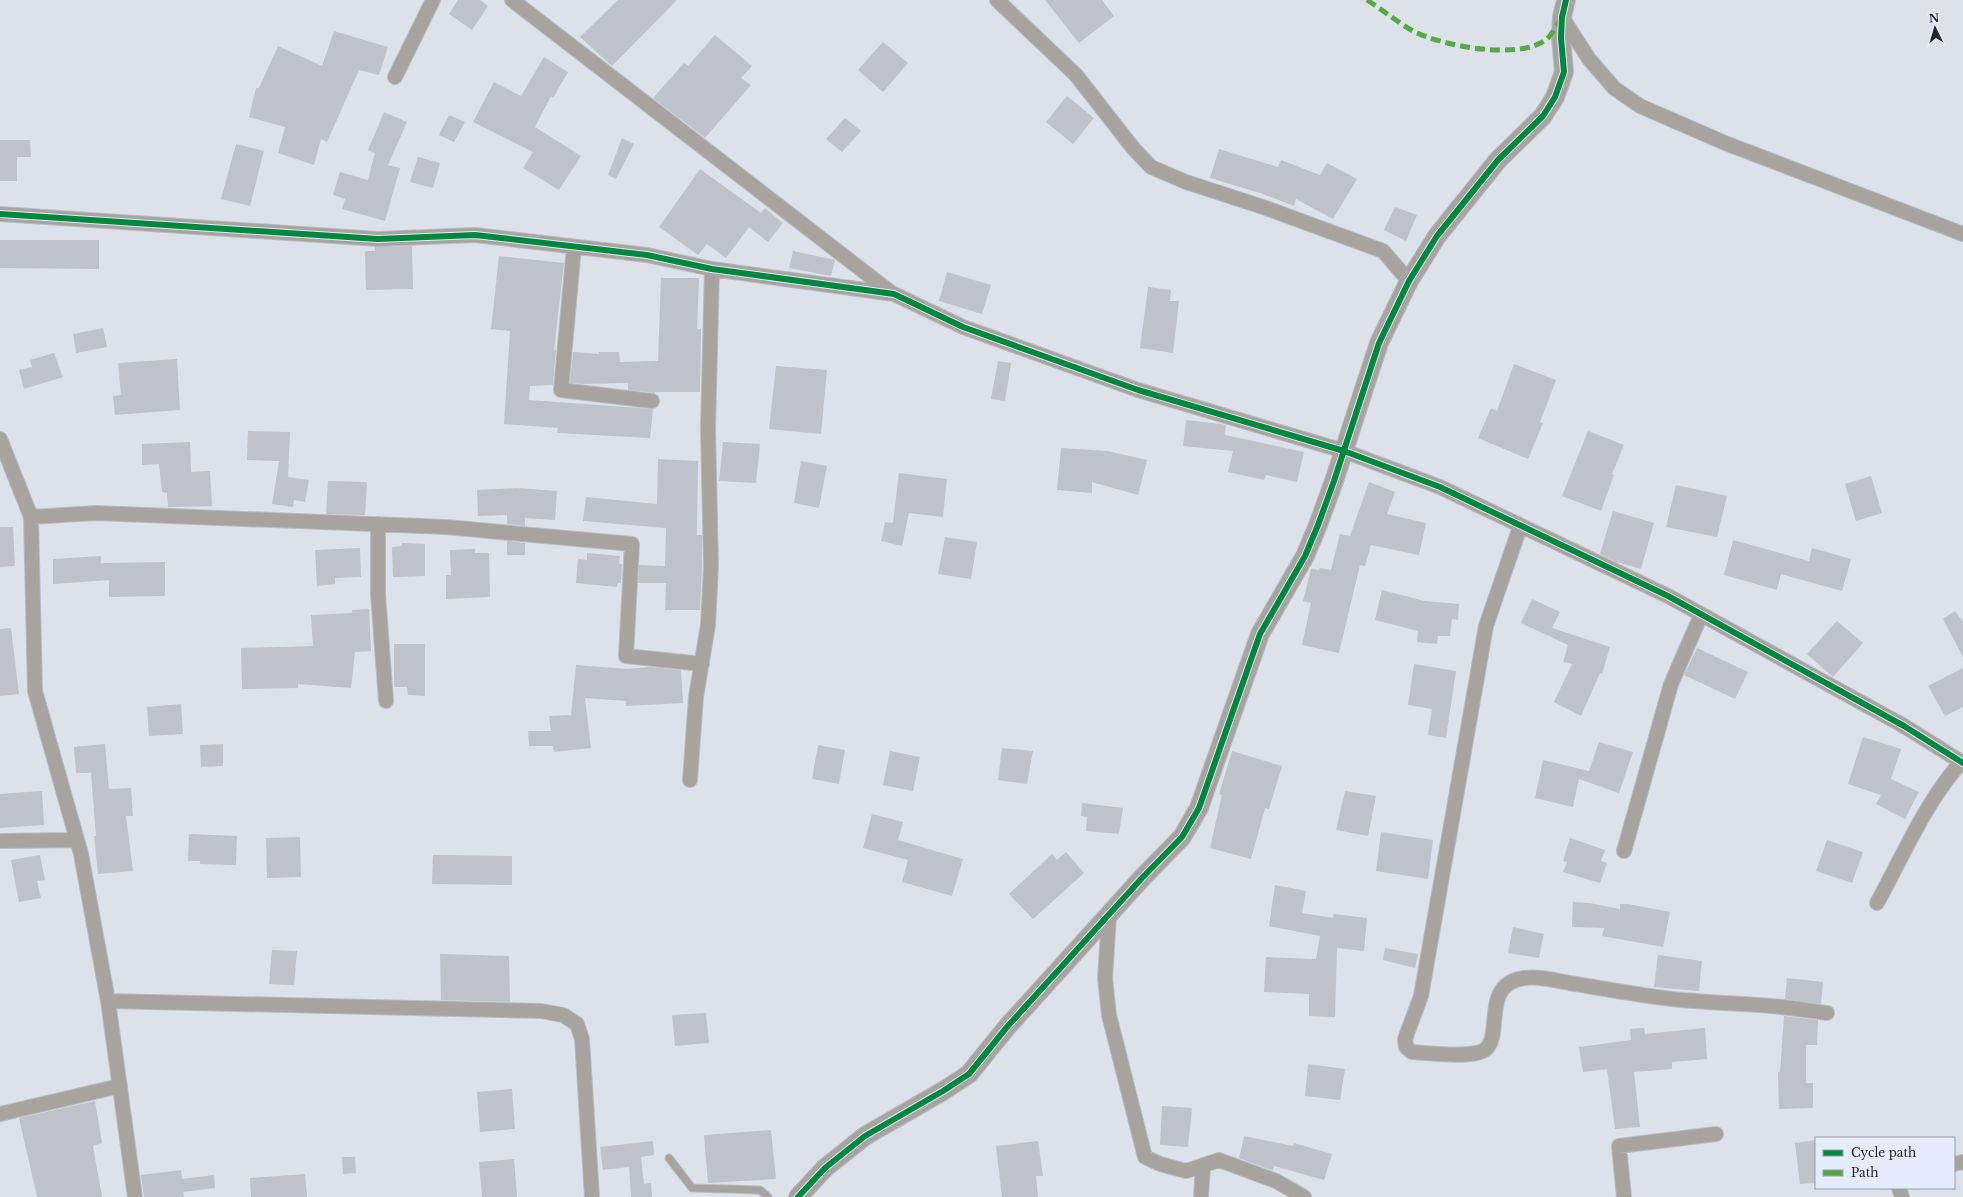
<svg xmlns="http://www.w3.org/2000/svg" width="1963" height="1197" font-family="'Libre Baskerville',serif">
  <style>
    .building { fill: #bfc2c9 }
    .lines { fill: none; stroke-linecap: round; stroke-linejoin: round }
    .service-casing { stroke: #b8bcc2; stroke-width: 9 }
    .minor-casing { stroke: #b8bcc2; stroke-width: 16 }
    .tertiary-casing { stroke: #b8bcc2; stroke-width: 20 }
    .service { stroke: #a7a39e; stroke-width: 7 }
    .minor { stroke: #a7a39e; stroke-width: 14 }
    .tertiary { stroke: #a7a39e; stroke-width: 18 }
    .quiet { stroke: #53aa44; stroke-width: 5; stroke-dasharray: 10 5; stroke-linecap: butt }
    .cycleway-casing { stroke: #e5ecfd; stroke-width: 8 }
    .cycleway { stroke: #00873e; stroke-width: 6 }
  </style>
  <rect width="100%" height="100%" fill="#dde1e9"/>
  <path class="building" d="M 458,0 L 480,0 L 488,6 L 472,30 L 449,14 Z
    M 618,0 L 677,0 L 612,66 L 580,37 Z
    M 1045,0 L 1102,0 L 1114,16 L 1079,43 Z
    M 334,31 L 388,47 L 379,75 L 359,70 L 327,142 L 321,139 L 314,165 L 278,153 L 285,127 L 249,117 L 256,88 L 259,88 L 278,46 L 322,66 Z
    M 715,35 L 752,66 L 741,78 L 751,85 L 705,138 L 653,98 L 684,63 L 688,66 Z
    M 883,42 L 908,63 L 883,92 L 858,70 Z
    M 544,57 L 568,72 L 553,98 L 551,96 L 535,127 L 581,156 L 559,190 L 523,168 L 533,152 L 473,122 L 494,82 L 521,96 Z
    M 1067,96 L 1094,118 L 1073,144 L 1046,122 Z
    M 384,112 L 407,122 L 388,165 L 400,168 L 385,221 L 342,209 L 345,199 L 333,195 L 340,172 L 368,180 L 375,153 L 368,150 Z
    M 449,115 L 465,122 L 454,142 L 439,135 Z
    M 845,118 L 861,131 L 842,152 L 826,139 Z
    M 622,138 L 634,144 L 616,179 L 608,175 Z
    M 0,140 L 30,140 L 31,157 L 17,157 L 17,181 L 0,181 Z
    M 236,144 L 264,151 L 250,206 L 221,199 Z
    M 1219,149 L 1278,167 L 1281,160 L 1320,175 L 1327,163 L 1357,179 L 1333,219 L 1296,199 L 1294,206 L 1260,193 L 1210,178 Z
    M 418,157 L 440,163 L 433,188 L 410,182 Z
    M 700,169 L 761,213 L 765,208 L 783,223 L 768,242 L 749,227 L 726,258 L 707,244 L 698,255 L 659,227 Z
    M 1395,207 L 1417,215 L 1406,241 L 1384,230 Z
    M 0,240 L 99,240 L 99,269 L 0,268 Z
    M 412,246 L 413,289 L 366,290 L 365,251 L 375,251 L 375,247 Z
    M 793,251 L 835,260 L 831,276 L 789,268 Z
    M 499,256 L 564,263 L 554,350 L 556,350 L 553,385 L 530,386 L 529,400 L 653,409 L 650,438 L 557,433 L 558,428 L 504,424 L 510,331 L 491,329 Z
    M 947,272 L 991,285 L 982,314 L 939,301 Z
    M 661,278 L 699,278 L 697,329 L 701,329 L 700,392 L 655,392 L 655,393 L 628,390 L 628,383 L 583,384 L 570,383 L 573,352 L 599,354 L 599,352 L 619,352 L 620,362 L 658,361 Z
    M 1148,287 L 1171,290 L 1170,301 L 1179,301 L 1173,353 L 1140,348 Z
    M 103,328 L 107,347 L 76,353 L 73,334 Z
    M 54,353 L 63,377 L 24,389 L 19,370 L 32,367 L 30,360 Z
    M 177,359 L 180,410 L 115,415 L 113,396 L 121,395 L 118,363 Z
    M 998,361 L 1011,363 L 1005,401 L 991,399 Z
    M 1514,364 L 1556,380 L 1540,422 L 1543,423 L 1528,459 L 1478,438 L 1491,408 L 1497,411 Z
    M 776,366 L 827,370 L 821,434 L 769,429 Z
    M 1186,420 L 1221,424 L 1226,425 L 1225,435 L 1304,452 L 1297,482 L 1266,475 L 1264,480 L 1228,472 L 1233,451 L 1183,446 Z
    M 248,431 L 290,432 L 288,477 L 309,480 L 305,502 L 294,500 L 293,507 L 272,504 L 279,461 L 247,460 Z
    M 1588,431 L 1624,445 L 1612,474 L 1614,475 L 1601,511 L 1562,496 Z
    M 190,442 L 191,472 L 210,471 L 212,506 L 168,507 L 167,493 L 162,492 L 159,464 L 142,465 L 142,444 Z
    M 723,442 L 760,444 L 756,483 L 719,481 Z
    M 1061,448 L 1107,451 L 1147,460 L 1138,495 L 1092,482 L 1092,493 L 1057,490 Z
    M 658,459 L 698,461 L 697,535 L 702,535 L 702,566 L 700,610 L 665,610 L 666,583 L 638,583 L 639,565 L 665,566 L 666,528 L 583,521 L 586,497 L 657,504 Z
    M 801,461 L 827,466 L 819,508 L 794,503 Z
    M 899,473 L 947,479 L 943,517 L 909,513 L 902,546 L 881,541 L 885,522 L 893,523 Z
    M 1871,476 L 1882,513 L 1856,521 L 1845,484 Z
    M 328,481 L 367,482 L 365,515 L 326,514 Z
    M 1369,482 L 1395,492 L 1387,514 L 1426,523 L 1419,555 L 1371,545 L 1365,566 L 1360,565 L 1339,653 L 1302,645 L 1311,603 L 1303,601 L 1311,569 L 1319,570 L 1320,568 L 1331,570 L 1340,534 L 1350,536 Z
    M 1676,485 L 1727,496 L 1717,537 L 1666,527 Z
    M 517,488 L 557,491 L 555,520 L 525,518 L 525,526 L 507,524 L 507,515 L 478,516 L 477,490 Z
    M 1613,511 L 1654,523 L 1641,569 L 1616,562 L 1600,554 Z
    M 0,527 L 13,527 L 15,566 L 0,567 Z
    M 945,537 L 977,542 L 971,579 L 938,574 Z
    M 1733,540 L 1809,561 L 1812,548 L 1851,559 L 1842,591 L 1781,574 L 1777,590 L 1724,575 Z
    M 507,541 L 525,543 L 525,555 L 507,555 Z
    M 402,543 L 425,544 L 425,576 L 393,577 L 392,547 L 402,546 Z
    M 360,548 L 361,577 L 335,578 L 335,584 L 317,586 L 315,550 Z
    M 475,549 L 475,553 L 489,553 L 490,597 L 446,599 L 446,575 L 451,575 L 450,550 Z
    M 587,553 L 620,556 L 619,564 L 622,564 L 621,583 L 618,583 L 617,587 L 576,583 L 578,559 L 587,560 Z
    M 101,556 L 101,563 L 165,562 L 165,596 L 109,597 L 109,580 L 53,584 L 53,559 Z
    M 1382,590 L 1424,601 L 1459,604 L 1458,620 L 1452,619 L 1450,636 L 1438,636 L 1437,644 L 1417,642 L 1418,631 L 1375,620 Z
    M 1532,599 L 1560,612 L 1552,628 L 1610,647 L 1602,674 L 1600,673 L 1581,716 L 1554,702 L 1572,664 L 1563,662 L 1568,645 L 1521,623 Z
    M 369,609 L 371,651 L 355,652 L 351,688 L 298,684 L 298,688 L 242,689 L 241,648 L 313,646 L 311,615 L 352,613 L 352,610 Z
    M 1955,611 L 1963,622 L 1963,657 L 1943,619 Z
    M 1837,621 L 1863,643 L 1833,677 L 1807,654 Z
    M 11,628 L 19,694 L 0,696 L 0,629 Z
    M 394,644 L 425,644 L 425,696 L 408,695 L 407,687 L 394,687 Z
    M 1697,648 L 1748,672 L 1735,699 L 1684,675 Z
    M 1414,664 L 1456,671 L 1446,738 L 1428,735 L 1432,709 L 1408,705 Z
    M 576,665 L 627,669 L 650,667 L 681,670 L 683,703 L 626,706 L 626,701 L 585,698 L 591,748 L 554,752 L 553,746 L 529,746 L 528,731 L 551,731 L 549,716 L 571,715 Z
    M 1963,668 L 1963,707 L 1945,716 L 1928,686 Z
    M 181,704 L 183,734 L 149,736 L 147,707 Z
    M 1863,737 L 1901,749 L 1891,779 L 1919,792 L 1905,819 L 1876,804 L 1881,795 L 1848,784 Z
    M 1599,742 L 1633,752 L 1619,793 L 1579,779 L 1573,807 L 1535,798 L 1543,760 L 1589,771 Z
    M 105,744 L 109,789 L 131,788 L 133,816 L 126,816 L 133,871 L 98,874 L 94,836 L 96,836 L 91,773 L 76,773 L 74,747 Z
    M 223,744 L 223,766 L 201,767 L 200,745 Z
    M 818,745 L 845,750 L 839,784 L 812,779 Z
    M 1002,748 L 1033,751 L 1027,784 L 998,780 Z
    M 890,751 L 920,757 L 913,791 L 883,785 Z
    M 1232,751 L 1282,766 L 1269,809 L 1265,808 L 1251,859 L 1210,848 L 1222,795 L 1219,794 Z
    M 42,791 L 44,825 L 0,828 L 0,794 Z
    M 1345,791 L 1376,796 L 1368,836 L 1336,830 Z
    M 1082,803 L 1123,808 L 1119,834 L 1086,831 L 1087,817 L 1081,816 Z
    M 872,814 L 903,822 L 898,840 L 963,859 L 952,896 L 902,882 L 908,860 L 863,848 Z
    M 1381,832 L 1433,840 L 1428,879 L 1376,871 Z
    M 189,834 L 237,836 L 236,865 L 200,864 L 200,861 L 188,861 Z
    M 300,837 L 301,877 L 267,878 L 266,838 Z
    M 1570,838 L 1605,850 L 1601,861 L 1607,863 L 1600,883 L 1563,872 L 1567,862 L 1563,861 Z
    M 1827,840 L 1863,852 L 1852,883 L 1816,871 Z
    M 1066,852 L 1084,873 L 1033,919 L 1009,894 L 1052,854 L 1057,860 Z
    M 40,855 L 45,880 L 37,881 L 41,898 L 19,902 L 11,860 Z
    M 433,855 L 512,856 L 512,885 L 432,884 Z
    M 1275,885 L 1306,891 L 1302,913 L 1333,918 L 1334,914 L 1367,918 L 1364,951 L 1337,948 L 1335,1017 L 1309,1016 L 1309,994 L 1264,992 L 1266,957 L 1316,959 L 1320,936 L 1269,926 Z
    M 1573,902 L 1589,903 L 1620,909 L 1620,904 L 1628,904 L 1670,912 L 1663,947 L 1602,936 L 1604,928 L 1572,927 Z
    M 1513,927 L 1544,934 L 1539,958 L 1508,953 Z
    M 1385,948 L 1418,954 L 1415,968 L 1383,960 Z
    M 272,950 L 297,951 L 294,985 L 269,984 Z
    M 440,954 L 509,956 L 510,1002 L 441,1000 Z
    M 1658,955 L 1702,961 L 1699,991 L 1654,987 Z
    M 1787,978 L 1823,982 L 1821,1004 L 1785,999 Z
    M 706,1013 L 709,1043 L 675,1046 L 672,1015 Z
    M 1784,1016 L 1818,1020 L 1817,1045 L 1806,1045 L 1806,1083 L 1813,1083 L 1813,1108 L 1779,1109 L 1778,1072 L 1780,1072 Z
    M 1644,1028 L 1645,1034 L 1705,1028 L 1707,1059 L 1672,1062 L 1672,1069 L 1634,1072 L 1640,1127 L 1615,1129 L 1607,1069 L 1583,1072 L 1579,1047 L 1631,1040 L 1630,1029 Z
    M 1308,1064 L 1345,1069 L 1340,1100 L 1305,1096 Z
    M 512,1089 L 515,1129 L 480,1132 L 477,1092 Z
    M 95,1101 L 102,1143 L 93,1146 L 102,1197 L 37,1197 L 19,1118 Z
    M 1162,1106 L 1192,1108 L 1188,1147 L 1160,1145 Z
    M 771,1130 L 776,1179 L 708,1183 L 704,1135 Z
    M 1244,1136 L 1293,1146 L 1294,1143 L 1332,1154 L 1324,1180 L 1274,1166 L 1273,1170 L 1268,1169 L 1239,1158 Z
    M 1816,1140 L 1816,1183 L 1800,1184 L 1795,1143 Z
    M 653,1141 L 654,1155 L 641,1157 L 644,1184 L 651,1183 L 652,1197 L 631,1197 L 629,1167 L 603,1170 L 600,1147 Z
    M 1038,1141 L 1043,1176 L 1036,1176 L 1038,1197 L 1002,1197 L 996,1146 Z
    M 342,1157 L 355,1157 L 356,1173 L 343,1174 Z
    M 514,1159 L 517,1197 L 482,1197 L 479,1162 Z
    M 181,1170 L 182,1179 L 214,1175 L 215,1188 L 183,1192 L 184,1197 L 144,1197 L 141,1175 Z
    M 305,1174 L 307,1197 L 251,1197 L 250,1178 Z"/>
  <g class="lines">
    <defs>
      <path id="service" d="M 669,1158 L 692,1188 L 760,1190 L 768,1197"/>
      <path id="minor" d="M 512,0 L 893,294
        M 997,0 L 1076,75 L 1133,148 L 1151,167 L 1186,182 L 1266,208 L 1383,251 L 1409,281
        M 1562,17 L 1589,59 L 1614,88 L 1640,106 L 1725,143 L 1963,234
        M 395,77 L 433,0
        M 0,214 L 378,239 L 475,235 L 647,255 L 712,269 L 894,294 L 963,327 L 1138,390 L 1344,451 L 1440,487 L 1668,596 L 1904,726 L 1963,763
        M 574,247 L 561,390 L 652,401
        M 0,439 L 31,517 L 35,691 L 81,854 L 108,1001 L 135,1197
        M 31,517 L 96,513 L 446,527 L 632,544 L 626,656 L 702,664
        M 378,524 L 378,594 L 386,701
        M 1520,527 L 1486,626 L 1421,996 L 1405,1039 L 1406,1047 L 1412,1052 C 1428,1053 1474,1059 1486,1049 C 1503,1034 1481,984 1524,978 C 1538,976 1555,980 1569,983 C 1601,988 1632,994 1664,998 C 1695,1002 1727,1003 1758,1005 C 1781,1006 1804,1010 1827,1013
        M 690,780 L 696,697 L 708,625 L 711,566 L 708,428 L 712,269
        M 0,841 L 77,840
        M 1624,851 L 1671,684 L 1701,615
        M 1877,903 C 1903,856 1925,803 1961,762
        M 1109,916 L 1105,978 L 1109,1015 L 1145,1157 L 1160,1164 L 1186,1171 L 1219,1160 L 1276,1181 L 1304,1197
        M 108,1001 L 541,1011 L 563,1015 L 577,1024 L 582,1039 L 592,1197
        M 0,1114 L 120,1086
        M 1954,1164 L 1963,1162
        M 1899,1188 L 1902,1197
        M 1201,1197 L 1203,1165
        M 1624,1197 L 1619,1146 L 1716,1134"/>
      <path id="tertiary" d="M 798,1197 L 825,1168 L 865,1136 L 943,1091 L 969,1074 L 1007,1027 L 1142,878 L 1182,837 L 1199,808 L 1260,634 L 1305,556 L 1318,525 L 1334,481 L 1379,343 L 1409,281 L 1437,236 L 1498,160 L 1543,116 L 1555,97 L 1564,72 L 1561,38 L 1562,17 L 1566,0"/>
    </defs>
    <use href="#service" class="service-casing"/>
    <use href="#minor" class="minor-casing"/>
    <use href="#tertiary" class="tertiary-casing"/>
    <use href="#service" class="service"/>
    <use href="#minor" class="minor"/>
    <use href="#tertiary" class="tertiary"/>
    <path class="quiet" d="M 1367,0 C 1383,10 1397,22 1413,31 C 1442,46 1520,61 1547,39 C 1552,34 1557,25 1561,19"/>
    <defs>
      <path id="cycleway" d="M 0,214 L 378,239 L 475,235 L 647,255 L 712,269 L 894,294 L 963,327 L 1138,390 L 1344,451 L 1440,487 L 1668,596 L 1904,726 L 1963,763
        M 798,1197 L 825,1168 L 865,1136 L 943,1091 L 969,1074 L 1007,1027 L 1142,878 L 1182,837 L 1199,808 L 1260,634 L 1305,556 L 1318,525 L 1334,481 L 1379,343 L 1409,281 L 1437,236 L 1498,160 L 1543,116 L 1555,97 L 1564,72 L 1561,38 L 1562,17 L 1566,0"/>
    </defs>
    <use href="#cycleway" class="cycleway-casing"/>
    <use href="#cycleway" class="cycleway"/>
  </g>
  <rect x="1815" y="1137" width="140" height="52" fill="#e5ecfd" stroke="#979ca9"/>
  <rect x="1823" y="1150" width="20" height="6" fill="#00873e" stroke="#979ca9"/>
  <text x="1851" y="1157" font-size="12" fill="#22252b">Cycle path</text>
  <rect x="1823" y="1170" width="20" height="6" fill="#53aa44" stroke="#979ca9"/>
  <text x="1851" y="1177" font-size="12" fill="#22252b">Path</text>
  <g transform="translate(1935 28) rotate(355)" stroke="#e5ecfd" stroke-width="3" paint-order="stroke">
  <path d="M0-3L7 15L0 10L-7 15Z" fill="#22252b"/>
  <text y="-6" font-size="11" font-weight="bold" text-anchor="middle" fill="#22252b">N</text>
  </g>
</svg>
